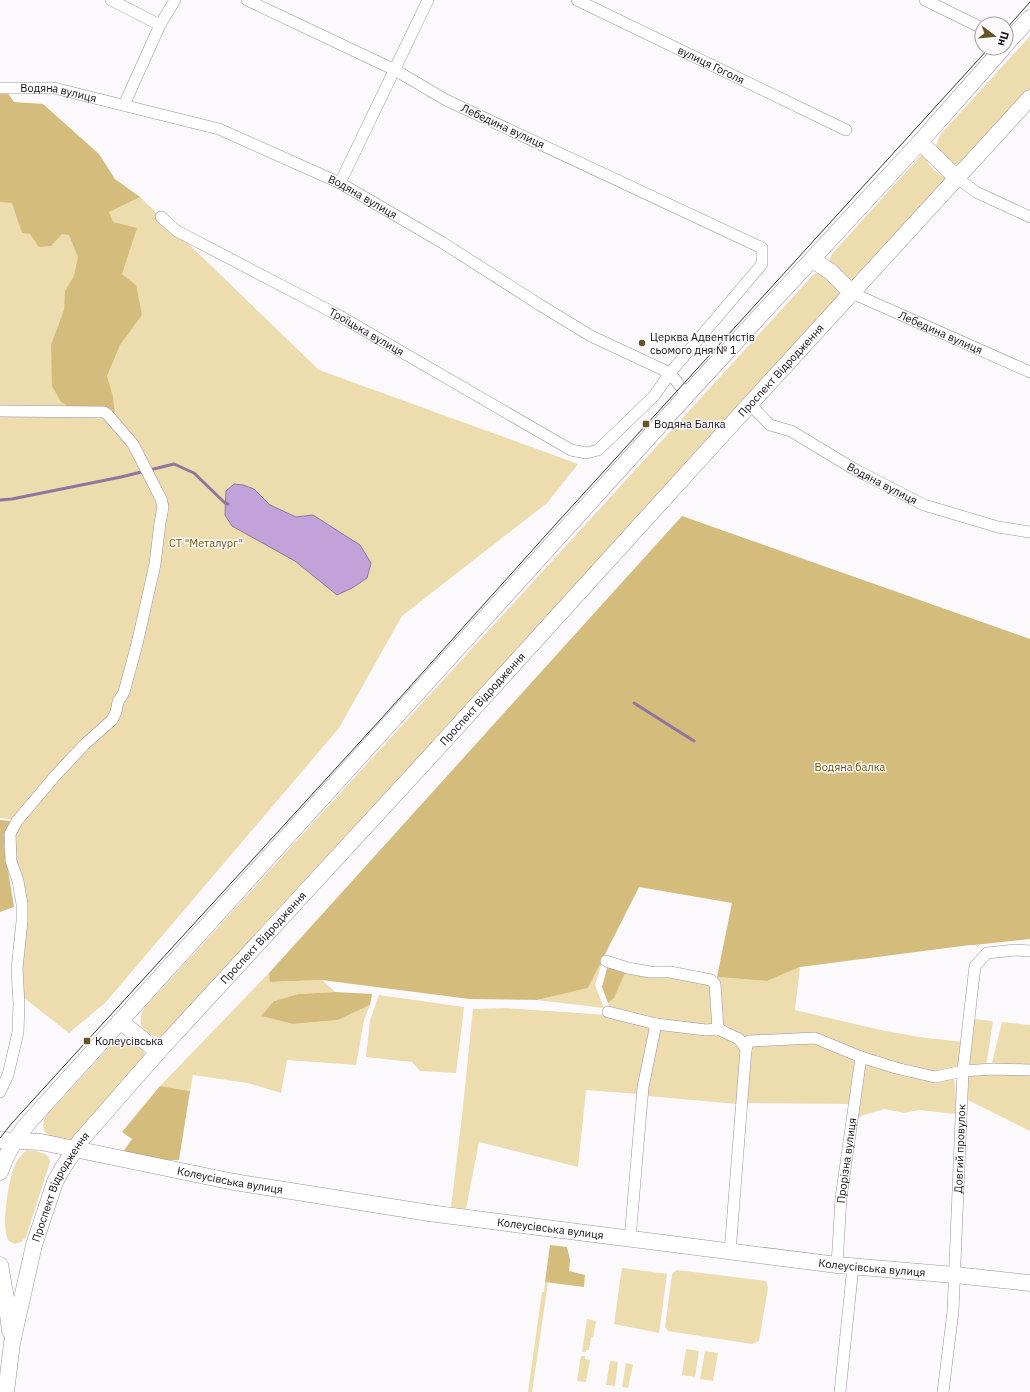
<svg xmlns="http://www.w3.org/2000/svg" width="1030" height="1392" font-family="'IBM Plex Sans',sans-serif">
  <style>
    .green { fill: #eddcad }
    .forest { fill: #d4bd7c }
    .water { fill: #c5a1d9; stroke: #90759e }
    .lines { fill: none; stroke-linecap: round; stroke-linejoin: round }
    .stream { stroke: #90759e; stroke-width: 3 }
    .street-casing { stroke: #9d8fa4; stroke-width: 12 }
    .secondary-casing { stroke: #9d8fa4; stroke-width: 17 }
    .street { stroke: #fff; stroke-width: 11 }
    .secondary { stroke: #fff; stroke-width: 16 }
    .tram { stroke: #3a373d; stroke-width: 1 }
    .poi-dot { fill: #652; stroke: #fcf9fd; stroke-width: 1.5 }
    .labels { text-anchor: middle; stroke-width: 3; stroke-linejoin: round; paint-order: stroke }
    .street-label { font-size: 11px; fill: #130f16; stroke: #fcf9fd }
    .poi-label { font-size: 11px; fill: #130f16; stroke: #fcf9fd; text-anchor: start }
    .park-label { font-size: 11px; fill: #6b5400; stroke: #fcf9fd }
  </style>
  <rect width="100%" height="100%" fill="#fcf9fd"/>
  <path class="green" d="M 1030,36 L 1030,89 L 967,160 C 965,161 960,164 958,164 C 948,165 939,153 936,146 L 940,135 Z
    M 923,153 C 930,168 933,171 948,179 L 854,281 C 843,277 832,271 829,260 L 832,254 Z
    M 0,160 L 140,197 L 319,370 L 578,464 L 547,503 L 402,616 L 339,728 L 105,1003 L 69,1033 L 24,998 L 21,969 L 28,913 L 15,863 L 14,833 L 17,820 L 0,818 Z
    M 819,273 L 843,288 L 840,299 L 161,1038 C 143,1033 135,1024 145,1007 L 814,274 Z
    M 604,956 L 595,985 L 604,1008 L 537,1000 L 588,988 Z
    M 800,967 L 795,1010 L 885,1031 L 926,1038 L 964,1042 L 961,1068 L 935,1074 L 869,1056 L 815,1033 L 746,1039 L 721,1026 L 717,977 L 767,981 Z
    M 626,971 L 710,985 L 714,1026 L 662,1021 L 610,1008 L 608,1003 L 614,997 Z
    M 269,973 L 271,982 L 322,980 L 335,992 L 298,994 L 274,1001 L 262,1016 L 293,1024 L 338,1020 L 370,1005 L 364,1020 L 356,1065 L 287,1060 L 281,1093 L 248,1083 L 193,1075 L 190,1091 L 160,1086 Z
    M 379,995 L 464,1007 L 456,1073 L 420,1071 L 412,1062 L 366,1057 L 370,1020 Z
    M 506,1008 L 607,1015 L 651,1028 L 638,1094 L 586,1090 L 578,1167 L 479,1142 L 466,1209 L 451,1207 L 462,1116 L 473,1009 Z
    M 974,1019 L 993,1021 L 986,1066 L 967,1064 Z
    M 1002,1022 L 1030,1025 L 1030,1067 L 991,1067 Z
    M 659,1028 L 725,1037 L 734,1041 L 743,1052 L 737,1104 L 648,1096 L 647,1089 Z
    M 119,1040 C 127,1040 139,1044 144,1052 C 145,1054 145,1056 145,1059 L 73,1141 C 58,1139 37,1139 45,1117 L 112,1044 Z
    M 816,1042 L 855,1060 L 849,1104 L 747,1103 L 751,1045 Z
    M 864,1060 L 954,1076 L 956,1099 L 955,1114 L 920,1110 L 904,1113 L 884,1109 L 861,1116 L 857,1121 Z
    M 1030,1073 L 1030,1131 L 968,1100 L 967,1074 Z
    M 27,1150 L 36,1151 L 45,1154 L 49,1157 L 50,1162 L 26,1237 L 21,1242 L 15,1244 C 14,1243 10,1242 9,1241 C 0,1231 9,1179 14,1167 C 17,1160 21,1155 27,1150 Z
    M 622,1268 L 667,1274 L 659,1333 L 614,1324 Z
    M 677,1270 L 766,1281 L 768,1288 L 759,1341 L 752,1344 L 668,1331 L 665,1327 L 672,1275 L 673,1273 Z
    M 545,1282 L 548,1282 L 532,1392 L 528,1392 L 542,1292 L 544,1292 Z
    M 587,1319 L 596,1321 L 593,1337 L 591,1337 L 589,1350 L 586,1350 L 586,1352 L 582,1352 Z
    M 686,1349 L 699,1351 L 695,1377 L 682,1375 Z
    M 705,1351 L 718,1353 L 713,1381 L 700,1379 Z
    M 581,1356 L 585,1356 L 585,1359 L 590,1360 L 586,1382 L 577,1381 Z
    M 610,1361 L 618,1362 L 615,1386 L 606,1385 Z
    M 626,1363 L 633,1365 L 628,1388 L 622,1387 Z"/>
  <path class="forest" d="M 0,82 L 14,102 L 43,104 L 99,154 L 115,179 L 140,197 L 109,212 L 113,222 L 137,228 L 122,274 L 136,285 L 142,315 L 120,345 L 107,376 L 113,397 L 115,416 L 107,407 L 73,409 L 61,402 L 52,386 L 51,345 L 64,310 L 65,291 L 74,276 L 78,257 L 69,235 L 62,234 L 51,246 L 39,247 L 30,234 L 22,233 L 12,203 L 0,202 Z
    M 682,516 L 1030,639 L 1030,939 L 974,945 L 970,945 L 800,967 L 767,981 L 717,977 L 732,903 L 639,887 L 588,988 L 537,1000 L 469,999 L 322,980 L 270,982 L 269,973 Z
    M 0,820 L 10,821 L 4,846 L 14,907 L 0,912 Z
    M 608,965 L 626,971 L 614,998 L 608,1003 L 602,987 Z
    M 335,992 L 372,994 L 370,1005 L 338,1020 L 293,1024 L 261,1016 L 274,1001 L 298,994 Z
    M 160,1086 L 190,1091 L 179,1160 L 144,1160 L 123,1152 L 132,1139 L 122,1132 Z
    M 550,1245 L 567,1247 L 570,1260 L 569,1271 L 585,1275 L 584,1287 L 545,1282 Z"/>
  <path class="water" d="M 234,484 L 243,485 L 254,489 L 270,505 L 296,517 L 313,515 L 360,545 L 371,563 L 367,578 L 352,588 L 337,595 L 295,561 L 232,526 L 225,515 L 226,491 Z"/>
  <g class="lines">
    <path class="stream" d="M 0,500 L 12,499 L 121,477 L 174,464 L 194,473 L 225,503 L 228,504
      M 634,703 L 694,741"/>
    <defs>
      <g id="street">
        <path d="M 111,0 L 160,25"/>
        <path id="s1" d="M 577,0 L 846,130"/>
        <path d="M 925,0 L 982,28"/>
        <path id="s2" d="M 0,88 L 54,88 L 219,129 L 340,183 L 443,243 L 540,305 L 591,336 L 670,373 L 687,395"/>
        <path d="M 124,105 L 160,25 L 175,0"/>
        <path d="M 957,178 L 976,192 L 1030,217"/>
        <path d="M 340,183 L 428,0"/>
        <path id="s3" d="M 161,217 L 177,231 L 338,315 L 571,450 L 586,453 L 598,450 L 654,396 L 670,373 L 762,264 L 762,248 L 446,100 L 395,70 L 247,0"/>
        <path id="s4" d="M 852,293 L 1030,372"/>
        <path id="s5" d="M 750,404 L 770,425 L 791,431 L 854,469 L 924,505 L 998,527 L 1030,532"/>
        <path d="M 0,411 L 104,412 L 108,415 L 133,444 L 161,499 L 163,507 L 160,523 L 155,564 L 137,644 L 124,692 L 118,702 L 116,712 L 112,720 L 84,745 L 55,776 L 17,821 L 10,834 L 11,861 L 18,881 L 22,904 L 22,921 L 17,969 L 19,1004 L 18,1032 L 8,1075 L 0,1092"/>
        <path d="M 606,961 L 628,968 L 650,972 L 670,972 L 711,980 L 715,984 L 718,1029"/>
        <path d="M 608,1012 L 656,1024 L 706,1030 L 718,1029 L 739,1039 L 746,1049 L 749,1041 L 815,1038 L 861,1057 L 896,1068 L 935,1077 L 963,1071 L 993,1069 L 1030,1070"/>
        <path d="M 630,1239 L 643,1087 L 656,1024"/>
        <path d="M 730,1252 L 746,1049"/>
        <path id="s6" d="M 837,1265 L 841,1198 L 861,1057"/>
        <path d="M 840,1392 L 853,1266"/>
        <path id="s7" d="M 943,1392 L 953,1311 L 963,1071 L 975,966 L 987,953 L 1016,950 L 1030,951"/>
      </g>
      <g id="secondary">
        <path d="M 1006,44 L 1030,18"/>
        <path d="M 920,142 L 957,178"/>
        <path d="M 813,260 L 831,272 L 852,293"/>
        <path d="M 120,1021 L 158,1052"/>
        <path id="s8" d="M 0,1140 L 41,1142 L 234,1182 L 429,1213 L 837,1265 L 955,1275 L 1030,1283"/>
        <path d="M 0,1172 C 7,1152 15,1138 29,1122 L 687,395 L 920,142 L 1003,48"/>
        <path d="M 0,1265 L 6,1298 L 10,1331"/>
        <path id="s9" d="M 6,1392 L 12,1343 L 34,1245 L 55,1182 L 64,1166 L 81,1140 L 158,1052 L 435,751 L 750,404 L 1030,98"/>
      </g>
    </defs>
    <use href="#street" class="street-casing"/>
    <use href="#secondary" class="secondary-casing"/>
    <use href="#street" class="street"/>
    <use href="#secondary" class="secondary"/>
    <path class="tram" d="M 1006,29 L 1030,2
      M 0,1138 L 12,1123 L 380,720 L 555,525 L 989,48"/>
  </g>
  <g class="poi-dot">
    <circle cx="642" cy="343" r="4"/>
    <rect x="642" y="420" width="8" height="8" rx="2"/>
    <rect x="83" y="1037" width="8" height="8" rx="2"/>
  </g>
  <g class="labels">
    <g class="street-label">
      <text dy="4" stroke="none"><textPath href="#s1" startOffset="149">вулиця Гоголя</textPath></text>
      <text dy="4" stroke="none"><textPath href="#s2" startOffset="59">Водяна вулиця</textPath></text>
      <text transform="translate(503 126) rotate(25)" y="4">Лебедина вулиця</text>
      <text dy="4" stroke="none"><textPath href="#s2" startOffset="383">Водяна вулиця</textPath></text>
      <text dy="4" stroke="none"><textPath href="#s3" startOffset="236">Троїцька вулиця</textPath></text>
      <text dy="4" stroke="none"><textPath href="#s4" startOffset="97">Лебедина вулиця</textPath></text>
      <text dy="4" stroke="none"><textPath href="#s9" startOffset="1306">Проспект Відродження</textPath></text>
      <text dy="4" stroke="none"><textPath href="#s5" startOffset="156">Водяна вулиця</textPath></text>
      <text dy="4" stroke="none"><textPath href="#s9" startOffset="862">Проспект Відродження</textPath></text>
      <text dy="4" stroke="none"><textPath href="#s9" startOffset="538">Проспект Відродження</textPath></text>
      <text dy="4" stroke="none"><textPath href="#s7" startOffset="244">Довгий провулок</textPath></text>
      <text dy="4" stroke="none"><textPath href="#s6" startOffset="105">Прорізна вулиця</textPath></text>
      <text dy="4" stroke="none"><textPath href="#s8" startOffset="234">Колеусівська вулиця</textPath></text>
      <text dy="4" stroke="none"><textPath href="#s9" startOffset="214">Проспект Відродження</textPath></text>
      <text dy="4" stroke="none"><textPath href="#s8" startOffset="558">Колеусівська вулиця</textPath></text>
      <text dy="4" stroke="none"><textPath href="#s8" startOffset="882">Колеусівська вулиця</textPath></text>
    </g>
    <g class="poi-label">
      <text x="650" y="341">Церква Адвентистів<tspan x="650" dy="13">сьомого дня № 1</tspan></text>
      <text x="654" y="428">Водяна Балка</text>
      <text x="95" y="1045">Колеусівська</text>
    </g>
    <g class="park-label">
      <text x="206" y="547">СТ "Металург"</text>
      <text x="850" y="771">Водяна балка</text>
    </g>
  </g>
  <g transform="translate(994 36) rotate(106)"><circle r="19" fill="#fcf9fd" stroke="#9f9ba1"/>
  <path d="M0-3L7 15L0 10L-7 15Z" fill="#665522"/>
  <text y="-6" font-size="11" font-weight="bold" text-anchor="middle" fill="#130f16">Пн</text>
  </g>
</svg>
